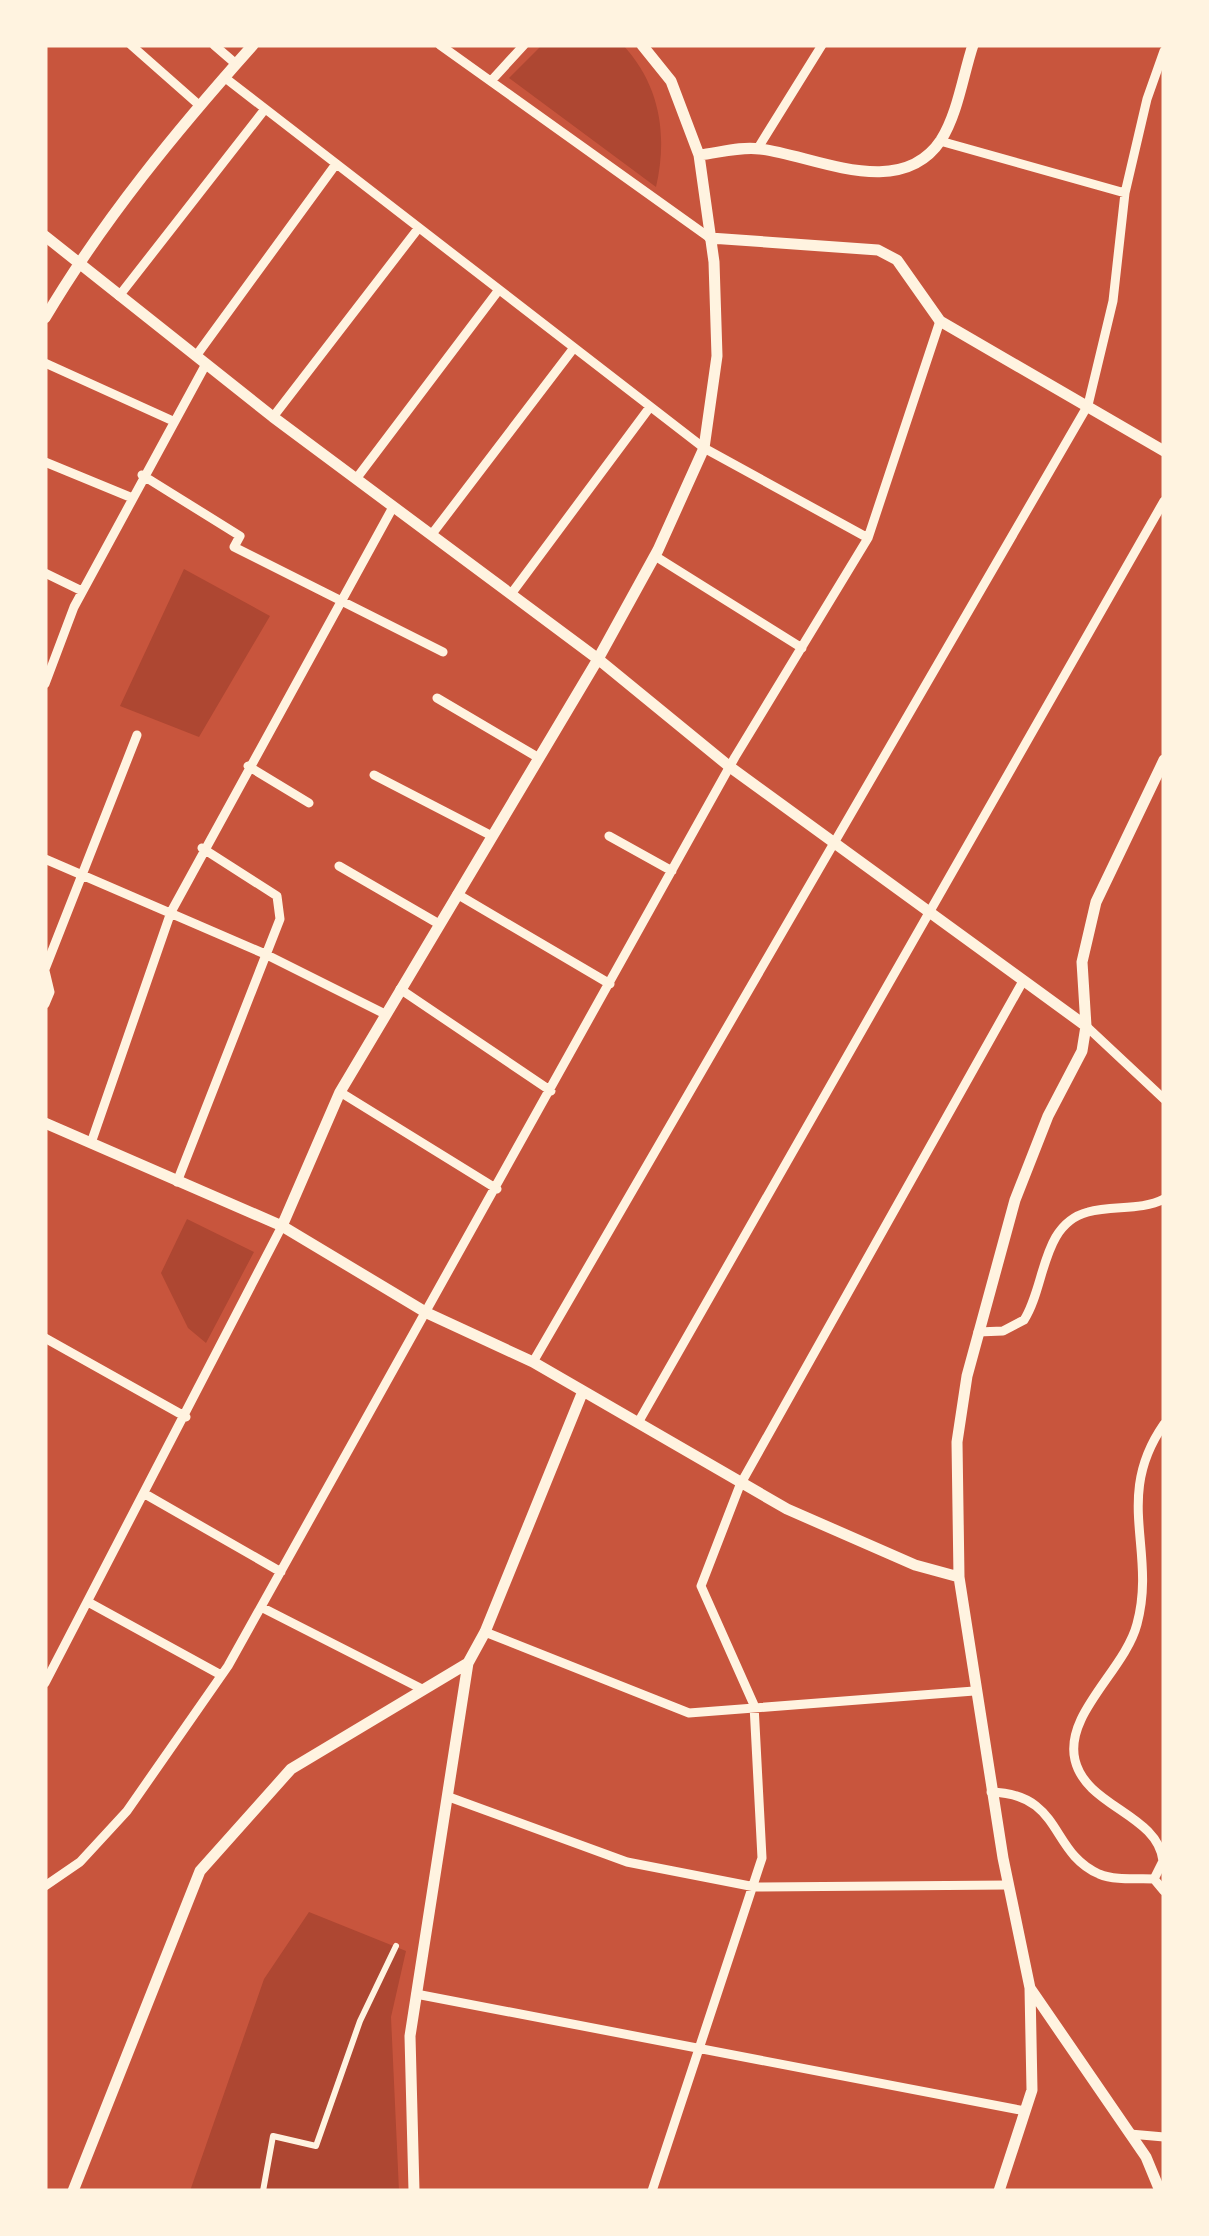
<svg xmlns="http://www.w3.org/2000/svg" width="1209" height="2236" font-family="'DejaVu Sans',sans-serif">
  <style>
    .green { fill: #ae4732 }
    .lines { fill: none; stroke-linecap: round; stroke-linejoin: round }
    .pedestrian { stroke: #fff3e0; stroke-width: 6 }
    .minor { stroke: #fff3e0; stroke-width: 9 }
    .tertiary { stroke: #fff3e0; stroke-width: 11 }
  </style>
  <rect width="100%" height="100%" fill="#c8553d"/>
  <path class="green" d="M 542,45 L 623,45 C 660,85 668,135 656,187 L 509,78 Z
    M 184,569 L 270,616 L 199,737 L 120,706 Z
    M 187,1219 L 254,1252 L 206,1343 L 188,1328 L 161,1273 Z
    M 309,1912 L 406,1951 L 391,2017 L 399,2191 L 190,2191 L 264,1979 Z"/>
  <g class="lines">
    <path class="pedestrian" d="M 263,2191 L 273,2136 L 316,2146 L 360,2021 L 396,1946"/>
    <path class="minor" d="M 131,45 L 199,105
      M 214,45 L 236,64
      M 440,45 L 710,238
      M 224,77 L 704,448 L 868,538
      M 491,81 L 524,45
      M 940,141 L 1125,193
      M 758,148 L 822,45
      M 119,296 L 265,109
      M 196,356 L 336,164
      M 45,363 L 173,421
      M 273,417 L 417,230
      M 45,462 L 130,497
      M 142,475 L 240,536 L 234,547 L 443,652
      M 356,479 L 498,291
      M 432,534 L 573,349
      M 655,556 L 802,648
      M 45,573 L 82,591
      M 511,594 L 650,407
      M 45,684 L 74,607 L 206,364
      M 437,698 L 539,758
      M 248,766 L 309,803
      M 374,775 L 492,836
      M 609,836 L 672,871
      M 45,859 L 265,954 L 385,1014
      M 339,866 L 439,924
      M 457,894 L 610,984
      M 45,969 L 137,735
      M 45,971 L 50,992 L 45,1004
      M 400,989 L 551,1091
      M 1086,1026 L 1164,1099
      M 340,1092 L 497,1189
      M 91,1143 L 171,912 L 393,507
      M 177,1182 L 280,919 L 277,896 L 202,848
      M 978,1332 L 1003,1331 L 1024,1320 C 1046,1286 1041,1224 1088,1212 C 1113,1205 1141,1211 1164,1199
      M 45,1338 L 186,1417
      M 533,1362 L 1088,405 L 1113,301 L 1125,193 L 1147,99 L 1164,51
      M 639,1421 L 1164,501
      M 145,1494 L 281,1572
      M 88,1602 L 221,1675
      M 261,1607 L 420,1688
      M 485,1632 L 689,1713 L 974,1691
      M 45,1683 L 282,1226
      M 991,1792 C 1063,1794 1049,1852 1099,1874 C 1116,1881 1137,1878 1154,1879 L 1164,1891
      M 449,1797 L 627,1862 L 755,1887 L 1008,1885
      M 1154,1879 L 1163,1861 C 1158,1814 1086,1807 1075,1760 C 1064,1714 1125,1670 1137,1624 C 1157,1550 1113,1497 1164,1424
      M 45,1886 L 80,1862 L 127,1811 L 228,1666 L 735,757 L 868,538 L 940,321
      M 416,1994 L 1025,2111
      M 1130,2134 L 1164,2137
      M 652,2191 L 762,1858 L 754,1705 L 701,1586 L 740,1485 L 1023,981"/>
    <path class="tertiary" d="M 699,155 C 718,153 741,146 760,149 C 813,155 900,202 941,140 C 958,113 963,75 973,45
      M 45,236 L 273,417 L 598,659 L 730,767 L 1086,1026
      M 710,238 L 878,250 L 897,260 L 940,321 L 1164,451
      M 45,318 C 103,220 177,130 253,45
      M 45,1123 L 282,1226 L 427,1313 L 533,1362 L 787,1509 L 915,1565 L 959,1577
      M 282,1226 L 340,1092 L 598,659 L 658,550 L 704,448 L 717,356 L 714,262 L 699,155 L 671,81 L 642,45
      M 1030,1988 L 1146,2157 L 1160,2191
      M 73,2191 L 200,1871 L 291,1769 L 468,1663 L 485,1632 L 583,1391
      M 414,2191 L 410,2036 L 468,1663
      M 999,2191 L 1032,2090 L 1030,1988 L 1003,1858 L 959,1577 L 957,1442 L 967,1376 L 1015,1200 L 1048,1116 L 1082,1051 L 1086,1026 L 1082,962 L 1096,902 L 1164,760"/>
  </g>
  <rect width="1209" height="2236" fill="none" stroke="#fff3e0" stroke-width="95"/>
</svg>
